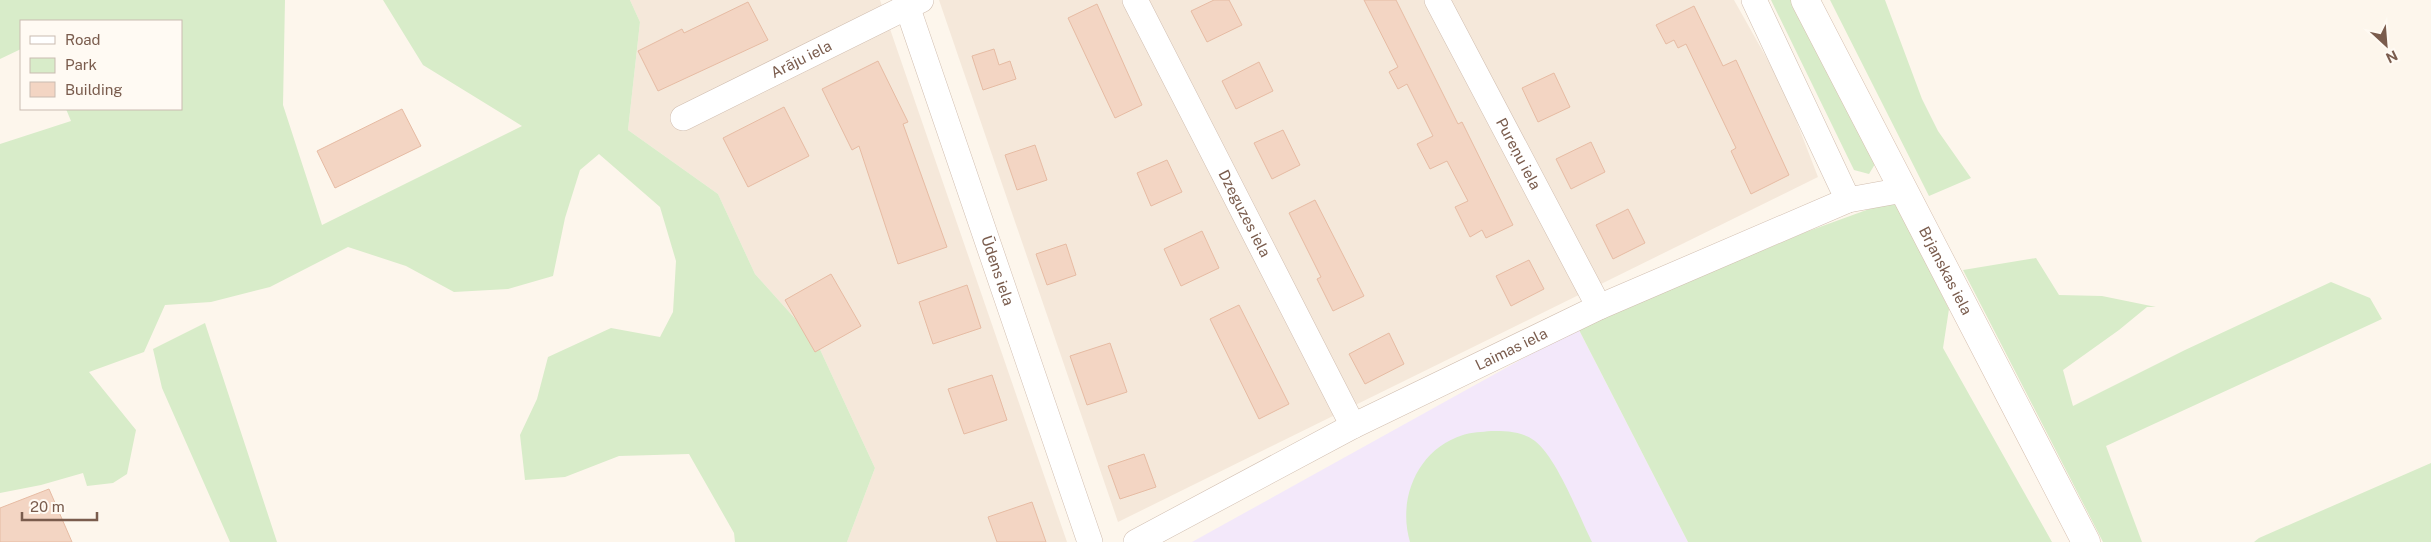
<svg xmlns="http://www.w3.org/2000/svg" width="2431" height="542" font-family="'Public Sans',sans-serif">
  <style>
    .residential { fill: #f5e8da }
    .education { fill: #f3e8fa }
    .green { fill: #d8ecc9 }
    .building { fill: #f3d5c3; stroke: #e6bba3 }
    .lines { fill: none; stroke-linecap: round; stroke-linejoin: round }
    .street-casing { stroke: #d1beb0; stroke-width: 26 }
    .secondary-casing { stroke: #d6c0b0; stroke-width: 29 }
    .street { stroke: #fff; stroke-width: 25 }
    .secondary { stroke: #fff; stroke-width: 28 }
    .labels { text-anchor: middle; stroke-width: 5; stroke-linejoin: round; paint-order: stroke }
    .street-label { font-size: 15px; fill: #7a5c4d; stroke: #fffaf3 }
  </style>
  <rect width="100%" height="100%" fill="#fdf6ec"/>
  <path class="residential" d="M 630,0 L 880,0 L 1067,542 L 847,542 L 875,468 L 817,343 L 755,274 L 718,194 L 628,130 L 640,22 Z
    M 939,0 L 1734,0 L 1784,89 L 1818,177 L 1118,522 Z"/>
  <path class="education" d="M 1578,328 L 1688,542 L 1192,542 Z"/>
  <path class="green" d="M 0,0 L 285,0 L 283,105 L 322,225 L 522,126 L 423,65 L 383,0 L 630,0 L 640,22 L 628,130 L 718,194 L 755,274 L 817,343 L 875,468 L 847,542 L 735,542 L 734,533 L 689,454 L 619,456 L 565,477 L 525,480 L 520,435 L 537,399 L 548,357 L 611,328 L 660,337 L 673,312 L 676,261 L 660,207 L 599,154 L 580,170 L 565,218 L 553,276 L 508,289 L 454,292 L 406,266 L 348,247 L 270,287 L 211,302 L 165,305 L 144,352 L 89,372 L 136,430 L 127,474 L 113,483 L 87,486 L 83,473 L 41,485 L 0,493 L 0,144 L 71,121 L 66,109 L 181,109 L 181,21 L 21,21 L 21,49 L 0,59 Z
    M 1771,0 L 1792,0 L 1875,164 L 1869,174 L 1854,170 Z
    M 1830,0 L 1885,0 L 1922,99 L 1938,131 L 1971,178 L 1929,196 Z
    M 1894,200 L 1949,309 L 1943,348 L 2052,542 L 1688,542 L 1578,328 L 1806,232 Z
    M 2036,258 L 2059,295 L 2102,296 L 2156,307 L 2147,307 L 2119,330 L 2063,370 L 2073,406 L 2185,350 L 2331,282 L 2370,298 L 2382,319 L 2106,446 L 2142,542 L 2103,542 L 1963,270 Z
    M 205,323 L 277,542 L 230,542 L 162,388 L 153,349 Z
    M 1491,431 C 1506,431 1522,431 1535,441 C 1557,458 1579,516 1592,542 L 1410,542 C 1397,498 1418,449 1463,435 C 1472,432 1482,432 1491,431 Z
    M 2431,463 L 2431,542 L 2254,542 L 2259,538 Z"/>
  <path class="building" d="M 1214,0 L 1229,0 L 1242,25 L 1207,42 L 1191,11 Z
    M 1364,0 L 1396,0 L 1458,124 L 1462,122 L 1513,225 L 1486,238 L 1482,230 L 1470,237 L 1455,207 L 1468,201 L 1447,161 L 1430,169 L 1417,144 L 1433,136 L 1407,84 L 1398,89 L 1389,72 L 1398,67 Z
    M 748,2 L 768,40 L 658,91 L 638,51 L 682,29 L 684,33 Z
    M 1097,4 L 1142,105 L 1115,118 L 1068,18 Z
    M 1694,6 L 1723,66 L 1736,60 L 1789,175 L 1751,194 L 1731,151 L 1736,148 L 1686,44 L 1678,48 L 1674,40 L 1666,44 L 1656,25 Z
    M 994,49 L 999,65 L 1010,61 L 1016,79 L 983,90 L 972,56 Z
    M 878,61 L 908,122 L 903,124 L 947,247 L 898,264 L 859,146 L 852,150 L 822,89 Z
    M 1259,62 L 1273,91 L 1236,109 L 1222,81 Z
    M 1554,73 L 1570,107 L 1538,122 L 1522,88 Z
    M 784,107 L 809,156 L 748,187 L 723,138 Z
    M 402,109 L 421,146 L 335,188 L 317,151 Z
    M 1283,130 L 1300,165 L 1272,179 L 1254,143 Z
    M 1591,142 L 1605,172 L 1571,189 L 1556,159 Z
    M 1035,145 L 1047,180 L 1017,190 L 1005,155 Z
    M 1167,160 L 1182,192 L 1151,206 L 1137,173 Z
    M 1315,200 L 1364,296 L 1333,311 L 1317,279 L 1321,277 L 1289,213 Z
    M 1628,209 L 1645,243 L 1613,259 L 1596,225 Z
    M 1202,231 L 1219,268 L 1181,286 L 1164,249 Z
    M 1066,244 L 1076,275 L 1047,285 L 1036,254 Z
    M 1529,260 L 1544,289 L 1511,306 L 1496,276 Z
    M 831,274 L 861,326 L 815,352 L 785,300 Z
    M 967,285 L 981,328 L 933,344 L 919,302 Z
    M 1239,305 L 1289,404 L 1259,419 L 1210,319 Z
    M 1389,333 L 1404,364 L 1365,384 L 1349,354 Z
    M 1110,343 L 1127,392 L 1087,405 L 1070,356 Z
    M 992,375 L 1007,420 L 964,434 L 948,389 Z
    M 1144,454 L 1156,487 L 1120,499 L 1108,466 Z
    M 49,489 L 72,542 L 0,542 L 0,508 Z
    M 1032,502 L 1046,542 L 997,542 L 988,517 Z"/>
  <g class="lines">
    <defs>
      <g id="street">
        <path id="s1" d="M 905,0 L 1090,542"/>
        <path id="s2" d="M 1135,0 L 1353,426"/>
        <path id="s3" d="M 1437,0 L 1599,307"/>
        <path d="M 1754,0 L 1848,200"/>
        <path id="s4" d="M 683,118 L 921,0"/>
        <path id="s5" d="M 1136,542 L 1353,426 L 1599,307 L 1848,200 L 1903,190"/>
      </g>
      <g id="secondary">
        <path id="s6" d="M 1805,0 L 2086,542"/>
      </g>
    </defs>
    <use href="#street" class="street-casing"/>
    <use href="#secondary" class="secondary-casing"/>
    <use href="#street" class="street"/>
    <use href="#secondary" class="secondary"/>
  </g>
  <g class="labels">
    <g class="street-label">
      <text dy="5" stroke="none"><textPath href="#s4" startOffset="132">Arāju iela</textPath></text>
      <text dy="5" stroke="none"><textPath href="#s3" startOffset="174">Pureņu iela</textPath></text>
      <text dy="5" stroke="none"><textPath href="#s2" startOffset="240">Dzeguzes iela</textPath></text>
      <text dy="5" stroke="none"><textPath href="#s1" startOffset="286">Ūdens iela</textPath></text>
      <text dy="5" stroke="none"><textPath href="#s6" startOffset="305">Brjanskas iela</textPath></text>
      <text dy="5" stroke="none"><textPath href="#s5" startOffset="422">Laimas iela</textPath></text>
    </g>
  </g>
  <rect x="20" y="20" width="162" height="90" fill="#fffaf3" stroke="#cabbb1"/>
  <rect x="30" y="36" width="25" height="8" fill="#ffffff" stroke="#cabbb1"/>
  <text x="65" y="45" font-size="15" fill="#7a5c4d">Road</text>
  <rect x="30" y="58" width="25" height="15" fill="#d8ecc9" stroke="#cabbb1"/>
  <text x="65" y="70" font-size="15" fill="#7a5c4d">Park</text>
  <rect x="30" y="82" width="25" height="15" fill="#f3d5c3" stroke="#cabbb1"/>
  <text x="65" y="95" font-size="15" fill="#7a5c4d">Building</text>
  <g transform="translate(2386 45) rotate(154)" stroke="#fffaf3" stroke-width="4" paint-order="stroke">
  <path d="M0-4L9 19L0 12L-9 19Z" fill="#7a5c4d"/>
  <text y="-8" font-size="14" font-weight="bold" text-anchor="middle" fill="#7a5c4d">N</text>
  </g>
  <path d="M22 512v8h75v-8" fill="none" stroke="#7a5c4d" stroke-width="2.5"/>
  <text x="30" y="512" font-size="15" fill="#7a5c4d" stroke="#fffaf3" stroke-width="4" paint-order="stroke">20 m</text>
</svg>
